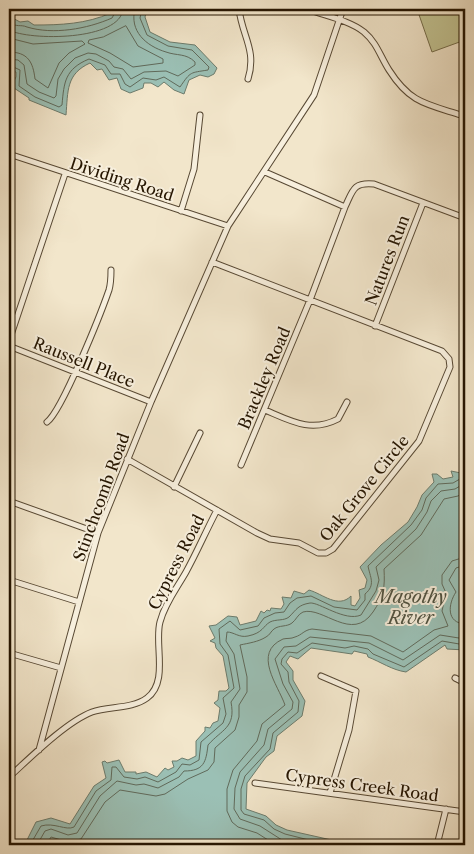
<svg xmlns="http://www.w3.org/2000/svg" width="474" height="854" font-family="'Libre Caslon Text',serif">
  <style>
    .green { fill: #c2c392; stroke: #746c4a }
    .water { fill: #9bc0b5; stroke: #6c7c6d }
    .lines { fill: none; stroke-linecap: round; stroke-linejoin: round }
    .shore { stroke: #606a5b; stroke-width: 1 }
    .minor-casing { stroke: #584934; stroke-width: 7 }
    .minor { stroke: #f7efdd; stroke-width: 5 }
    .labels { text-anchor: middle; stroke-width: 4; stroke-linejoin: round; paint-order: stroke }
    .street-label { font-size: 16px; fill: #251501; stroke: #f7efdd }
    .water-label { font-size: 18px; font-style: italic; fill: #4e5140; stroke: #f7efdd }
  </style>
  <rect width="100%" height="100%" fill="#f2e6cb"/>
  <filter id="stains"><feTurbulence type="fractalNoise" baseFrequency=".004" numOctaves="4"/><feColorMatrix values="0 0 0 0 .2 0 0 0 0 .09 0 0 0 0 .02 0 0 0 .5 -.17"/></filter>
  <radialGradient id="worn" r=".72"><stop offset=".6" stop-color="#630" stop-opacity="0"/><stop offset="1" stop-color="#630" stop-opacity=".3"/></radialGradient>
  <path class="green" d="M 417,9 L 458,9 L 465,27 L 465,40 L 432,52 Z"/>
  <path class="water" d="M 112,9 L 147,9 L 145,17 L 150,32 L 170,42 L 195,45 L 217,68 L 214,74 L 208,77 L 200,75 L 189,80 L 184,94 L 174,90 L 164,82 L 158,87 L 151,83 L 144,83 L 143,88 L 130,93 L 121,89 L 117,78 L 109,80 L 102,69 L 97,70 L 90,63 C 66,74 68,91 66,115 L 29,100 L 29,98 L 11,86 L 16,77 L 16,72 L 11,71 L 9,65 L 9,16 L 20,22 L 28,21 L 34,25 C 61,25 86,24 111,13 Z
    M 465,470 L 465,574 L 460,580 L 465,591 L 461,610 L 465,615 L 465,650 L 447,649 L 445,645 L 406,672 C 392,670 381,662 368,657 L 367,654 L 354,651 L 352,654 L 311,648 L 298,659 L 290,656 L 286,662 L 293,671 L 293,680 L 305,701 L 302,716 L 277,736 L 274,751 L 266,757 L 247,783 L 246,809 L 266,816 L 276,825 L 287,830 L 336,841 L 340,845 L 20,845 L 25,844 L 36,822 L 51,818 L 70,824 L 94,786 L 106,778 L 102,762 L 105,761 L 107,763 L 119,760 L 125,772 L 136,772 L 136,774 L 146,772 L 157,777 L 165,768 L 168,770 L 174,767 L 172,761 L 177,761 L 182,758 L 188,760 L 196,756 L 196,741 L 205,731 L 205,727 L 210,728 L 213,723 L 218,721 L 220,708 L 214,703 L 218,700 L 219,691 L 226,691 L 229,688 L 223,656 L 216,648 L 215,643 L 210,641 L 215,638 L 209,626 L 216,625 L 228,616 L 237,617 L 240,625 L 256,621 L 261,611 L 264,613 L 267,610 L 270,611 L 271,608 L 281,609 L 284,604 L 282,597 L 291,598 L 294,591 L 304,594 L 309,590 C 323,594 338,609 351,596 L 351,605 L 355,606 L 360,598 L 359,590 L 365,588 L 367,580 L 360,567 L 381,545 L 408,522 L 417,507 L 422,495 L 434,482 L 432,474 L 437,474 L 443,479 L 453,477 L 451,471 L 461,473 Z"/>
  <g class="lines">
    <path class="shore" d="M 9,22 C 17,28 20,24 27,27 C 53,35 87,29 112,18 L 117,9
      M 126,26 L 138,46 L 163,59 L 163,63 L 133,67 L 110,53 L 88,43 L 89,40 L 103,37 Z
      M 9,30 C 29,41 121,41 123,9
      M 9,38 L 33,44 L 82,41 L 85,44 L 69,53 L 59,63 L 48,88 L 35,79 C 33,62 28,52 9,52
      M 9,59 L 18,60 L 24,65 L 27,84 L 39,92 L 54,98 L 56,96 L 58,79 L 64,69 L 75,58 L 88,53 L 96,54 L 109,61 L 114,67 L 123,69 L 131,79 L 144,72 L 166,71 L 178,76 L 195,65 L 195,62 C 186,53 177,56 166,52 C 146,46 129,31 135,9
      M 9,65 L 20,70 L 19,86 L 35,97 L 59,107 L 62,105 C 64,82 65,69 89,59 L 105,65 L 111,74 L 120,74 L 125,84 L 130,87 L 143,78 L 156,80 L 164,77 L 180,87 C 191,71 190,73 208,70 L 209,67 L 192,50 L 168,46 L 147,35 L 140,18 L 142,9
      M 465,565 L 456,568 L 449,580 L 456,592 C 448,604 446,623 465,624
      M 30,845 L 41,826 C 54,822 66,831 74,827 L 96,791 L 111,780 L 112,767 L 116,767 L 124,777 L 137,779 L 145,777 L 158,782 L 176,772 L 182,764 L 190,765 L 199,760 L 201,742 L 223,723 L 226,714 L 223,698 L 234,688 L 228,655 L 220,644 L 219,629 L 230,621 L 240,630 L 258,626 L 264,618 L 275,613 L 284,612 L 290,603 L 297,598 L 311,596 L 334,607 L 357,610 L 365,600 L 365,594 C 376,585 370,577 368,566 L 411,525 L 422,510 L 426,498 L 438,484 L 453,483 L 465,476
      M 37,845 L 45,831 L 51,829 L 68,835 L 77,833 L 100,796 L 117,781 L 136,785 L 144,784 L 158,788 L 179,777 L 184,771 C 204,771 206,762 208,745 C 222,729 236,728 231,702 L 240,689 L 234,654 L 226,641 L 227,632 C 234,632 239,638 248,636 C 263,633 263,626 270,622 C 276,619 284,621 289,617 C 297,609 298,605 310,603 C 319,602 345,622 361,615 L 376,591 L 379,580 L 376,567 L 416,529 L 427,512 L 431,501 L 441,491 L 455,489 L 465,483
      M 46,845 L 51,837 L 68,842 L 81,839 L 105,802 L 120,790 L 156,796 L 165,794 L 188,779 L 208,770 L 214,762 L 215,748 L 235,730 L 239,717 L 239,705 L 247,692 L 247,677 L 240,645 C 249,643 258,642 266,637 C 270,635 271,631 274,629 C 279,625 287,627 292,623 C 296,620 298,614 303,612 C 323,606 352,643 373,612 C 384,596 385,587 384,569 L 421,535 L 444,499 L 458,496 L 465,491
      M 276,845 L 257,833 L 238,827 L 232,822 L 227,811 L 227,789 L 233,770 L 257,741 L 262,724 L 285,705 C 278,685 252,653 283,639 C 287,638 291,639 295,637 C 302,635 304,630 312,629 L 371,636 L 403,652 L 434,630 L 448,626 L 442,611 L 446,593 L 442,584 L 442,575 L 452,561 L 465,557
      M 300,845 L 282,840 L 260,826 L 240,819 L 234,809 L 235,788 L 240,772 L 264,745 L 268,729 L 292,709 L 293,702 L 283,684 L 275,659 L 284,647 L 296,646 L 310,637 L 369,643 L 403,660 L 440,635 L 465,639
      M 329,845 L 285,834 L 274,829 L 264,820 L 244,814 L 241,810 L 241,789 L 245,776 L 270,749 L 273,733 L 298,712 L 299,701 L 289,682 L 288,672 L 281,664 L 282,659 L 288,652 L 297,653 L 312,643 L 345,648 L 354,646 L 368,649 L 373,654 L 404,667 L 442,641 L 465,645"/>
    <defs>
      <path id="minor" d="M 239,9 C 242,36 257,50 248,79
        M 307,9 C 325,16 349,20 364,32 C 377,43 380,56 389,70 C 410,103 426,104 461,115 L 465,119
        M 9,154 L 228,226
        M 265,172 L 345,207 C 353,190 353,182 374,184 L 465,218
        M 181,211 L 194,169 L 200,115
        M 375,326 L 423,203
        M 9,341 L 65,174
        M 9,346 L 151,402
        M 265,410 C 291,421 311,433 338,419 L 347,402
        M 47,422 C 62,411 101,313 109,290 C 111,283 111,277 111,270
        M 127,459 L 257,533 L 270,539 L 299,543 L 318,553 L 326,553 L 333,549 L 419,441 L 450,367 L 449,359 L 442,351 L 212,262
        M 241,465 L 310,300 L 345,207
        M 174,487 L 200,433
        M 9,501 L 98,533
        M 9,580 L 79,602
        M 9,653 L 61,668
        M 321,676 L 356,691 L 349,730 L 330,793
        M 455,678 L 465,683
        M 39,750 L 98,533 L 151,402 L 228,226 L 314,95 L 343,9
        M 9,777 C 30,758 66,722 92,712 C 109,706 132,709 147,698 C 169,682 154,644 160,622 C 165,603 177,588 186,572 C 197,552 206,531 217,510
        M 255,783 L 465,812
        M 463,811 L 465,801
        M 437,845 L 446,809"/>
    </defs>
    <use href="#minor" class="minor-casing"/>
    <use href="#minor" class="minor"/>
  </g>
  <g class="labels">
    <g class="street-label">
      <text transform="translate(122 179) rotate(18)" y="6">Dividing Road</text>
      <text transform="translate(387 260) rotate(-69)" y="6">Natures Run</text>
      <text transform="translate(84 362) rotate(22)" y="6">Raussell Place</text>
      <text transform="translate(264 378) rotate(-67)" y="6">Brackley Road</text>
      <text transform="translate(364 488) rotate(-51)" y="6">Oak Grove Circle</text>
      <text transform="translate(101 497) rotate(-70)" y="6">Stinchcomb Road</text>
      <text transform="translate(176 562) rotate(-63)" y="6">Cypress Road</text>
      <text transform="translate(362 785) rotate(8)" y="6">Cypress Creek Road</text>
    </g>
    <g class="water-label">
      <text x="411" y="603">Magothy<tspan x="411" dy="21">River</tspan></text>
    </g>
  </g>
  <rect width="474" height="854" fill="none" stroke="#f2e6cb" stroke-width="30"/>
  <rect x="10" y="10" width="454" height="834" fill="none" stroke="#251501" stroke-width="2.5"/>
  <rect x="15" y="15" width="444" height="824" fill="none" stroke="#251501"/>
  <rect width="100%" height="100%" filter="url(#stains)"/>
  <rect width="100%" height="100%" fill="url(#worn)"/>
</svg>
